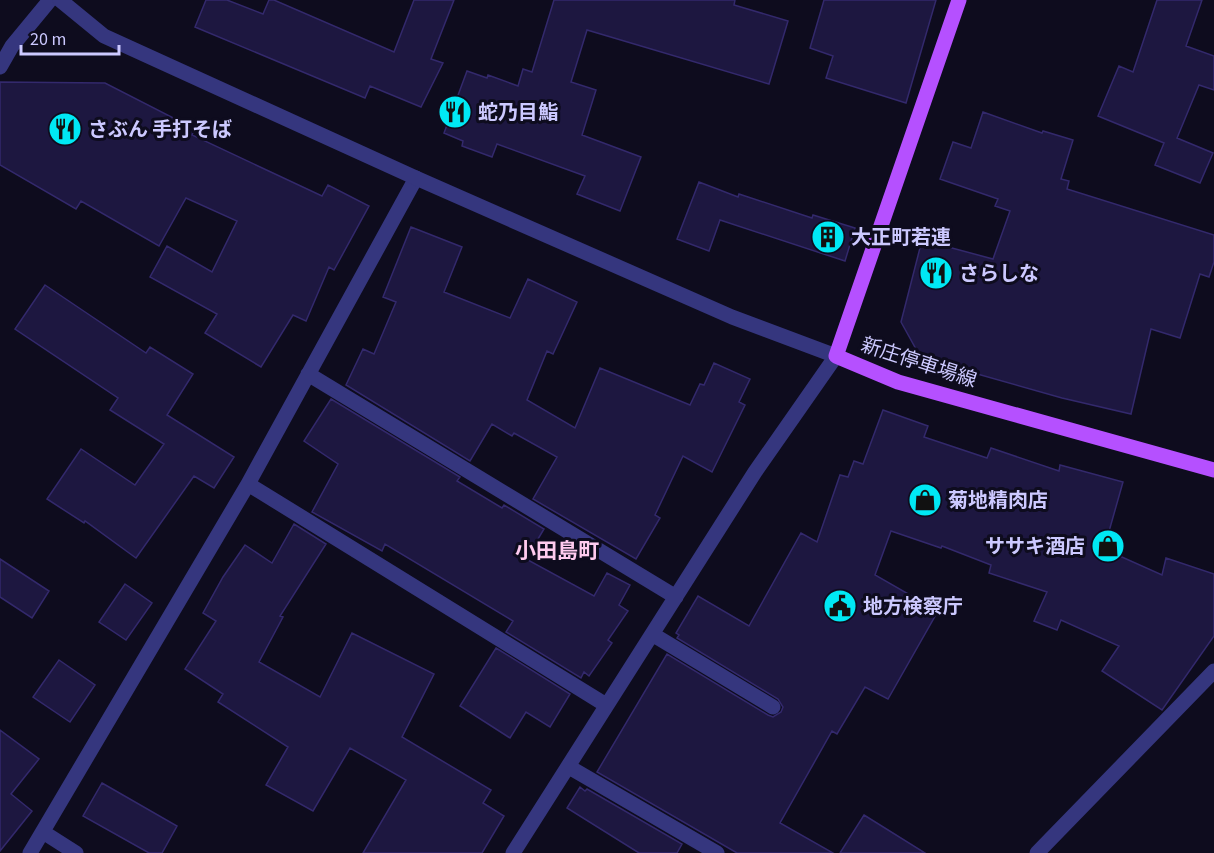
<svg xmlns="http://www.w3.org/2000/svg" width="1214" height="853" font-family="'Source Sans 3','Noto Sans JP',sans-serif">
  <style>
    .building { fill: #1d1740; stroke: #33296c; stroke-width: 1.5 }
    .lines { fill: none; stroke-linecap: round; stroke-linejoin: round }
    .minor { stroke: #35367e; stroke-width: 15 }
    .tertiary { stroke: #35367e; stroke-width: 15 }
    .primary { stroke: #b550ff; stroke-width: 15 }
    .labels { text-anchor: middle; stroke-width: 6; stroke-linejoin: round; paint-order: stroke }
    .poi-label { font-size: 20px; font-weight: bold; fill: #ccc9ff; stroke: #0e0c1e; text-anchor: start }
    .street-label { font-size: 20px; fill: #ccc9ff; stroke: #0e0c1e }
    .neighbourhood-label { font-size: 21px; font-weight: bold; fill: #ffcbef; stroke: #0e0c1e }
  </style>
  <rect width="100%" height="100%" fill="#0e0c1e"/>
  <path class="building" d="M 206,0 L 227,0 L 263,14 L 269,0 L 274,0 L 394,52 L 414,0 L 454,0 L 431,59 L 443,63 L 421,107 L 370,86 L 365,98 L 195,27 Z
    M 554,0 L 735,0 L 734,5 L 788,21 L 769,84 L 587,30 L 571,82 L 596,90 L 582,135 L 641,157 L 620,211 L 577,194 L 585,176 L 497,144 L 492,157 L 462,146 L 463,141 L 444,133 L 467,71 L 487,78 L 488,75 L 518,86 L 523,69 L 532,72 Z
    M 824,0 L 936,0 L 906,103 L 826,78 L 833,56 L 810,48 Z
    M 1157,0 L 1202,0 L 1186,46 L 1214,56 L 1214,90 L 1199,85 L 1177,138 L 1213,153 L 1200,183 L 1155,165 L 1164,143 L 1098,116 L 1119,66 L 1133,72 Z
    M 0,82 L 105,83 L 195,129 L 192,135 L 322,196 L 328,185 L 369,206 L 334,270 L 329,267 L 306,321 L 293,315 L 261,367 L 205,333 L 217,314 L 150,277 L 167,246 L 212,272 L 237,221 L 186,198 L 159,246 L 81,201 L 76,209 L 0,165 Z
    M 983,112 L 1042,133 L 1043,131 L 1073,140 L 1061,179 L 1069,181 L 1067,189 L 1214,235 L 1214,262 L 1209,277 L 1200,274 L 1180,338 L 1151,329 L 1131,414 L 1062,398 L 921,358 L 901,322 L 922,240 L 993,259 L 1010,211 L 995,206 L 998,199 L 940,179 L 953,142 L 971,148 Z
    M 699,182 L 738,197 L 739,194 L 812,218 L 813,215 L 855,228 L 845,261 L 720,220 L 709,251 L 677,239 Z
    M 411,227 L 462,247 L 444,292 L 510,318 L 528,279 L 577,302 L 553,354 L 547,351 L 527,400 L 575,428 L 600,368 L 690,405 L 700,384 L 704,385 L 714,363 L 750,379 L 739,402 L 745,405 L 712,472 L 683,456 L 655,515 L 660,518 L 636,559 L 533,499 L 557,457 L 514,433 L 512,436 L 492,424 L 470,461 L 346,385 L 363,349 L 374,354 L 396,302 L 383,297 Z
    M 45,285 L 146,353 L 150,347 L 193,374 L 167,415 L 234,457 L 214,488 L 194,476 L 136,558 L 85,521 L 84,523 L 47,499 L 81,449 L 135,485 L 164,444 L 110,410 L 118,398 L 15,329 Z
    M 331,399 L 460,477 L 457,481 L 502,508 L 504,505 L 544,529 L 526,559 L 594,596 L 607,573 L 630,585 L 619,605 L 628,611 L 608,640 L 612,643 L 589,676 L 584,672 L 581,678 L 506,632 L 513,621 L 385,544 L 382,551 L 312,512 L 338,464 L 304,441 Z
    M 883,410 L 928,426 L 924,437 L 987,458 L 991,448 L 1059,471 L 1060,465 L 1123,482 L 1104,549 L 1162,575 L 1166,558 L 1214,574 L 1214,636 L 1162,710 L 1102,671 L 1119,646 L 1061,620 L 1057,630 L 1034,621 L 1047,592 L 989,573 L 991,565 L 942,546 L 941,548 L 891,531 L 875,575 L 938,611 L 888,699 L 865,687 L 837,734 L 832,731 L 780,823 L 833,853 L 737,853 L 597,772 L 667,654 L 768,715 L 773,717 L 781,712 L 783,707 L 778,699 L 677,638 L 679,635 L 676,633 L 698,596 L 749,626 L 801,533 L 817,542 L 840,475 L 848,477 L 854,461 L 863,464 Z
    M 294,524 L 326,544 L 280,616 L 283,617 L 259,662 L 320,697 L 352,633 L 434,674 L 402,737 L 491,790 L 483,803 L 504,816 L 482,853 L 363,853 L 406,780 L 350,748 L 313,811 L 266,785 L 288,747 L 218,702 L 223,694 L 185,669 L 216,621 L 203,613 L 223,577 L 245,545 L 272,563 Z
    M 0,559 L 49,591 L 32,618 L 0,597 Z
    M 125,584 L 152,603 L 126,640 L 99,622 Z
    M 496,648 L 570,694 L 550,727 L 526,712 L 510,738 L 460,706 Z
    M 59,660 L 95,685 L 70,722 L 33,697 Z
    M 0,730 L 39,759 L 11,794 L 32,811 L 0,851 Z
    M 102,783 L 177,826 L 162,853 L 149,853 L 83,816 Z
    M 580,787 L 585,791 L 587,789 L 682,844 L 677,853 L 639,853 L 567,808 Z
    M 864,815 L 925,853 L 840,853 Z"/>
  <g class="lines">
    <path class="minor" d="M 0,67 L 12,46 L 50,0
      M 308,374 L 676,597
      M 248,484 L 606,705
      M 652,634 L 773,707
      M 569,767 L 717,853
      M 43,832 L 76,853
      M 30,853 L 248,484 L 416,178
      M 513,853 L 755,472 L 836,356
      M 1037,853 L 1214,671"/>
    <path class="tertiary" d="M 60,0 L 104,36 L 416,178 L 732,317 L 836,356"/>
    <path class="primary" d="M 959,0 L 836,356 L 898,382 L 1214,470"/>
  </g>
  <defs>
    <symbol id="restaurant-disc" viewBox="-11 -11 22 22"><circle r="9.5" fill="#00e8f4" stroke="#0e0c1e"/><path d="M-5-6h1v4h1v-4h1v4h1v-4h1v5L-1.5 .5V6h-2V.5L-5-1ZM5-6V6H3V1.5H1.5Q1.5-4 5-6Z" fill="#111"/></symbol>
    <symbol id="building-disc" viewBox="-11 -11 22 22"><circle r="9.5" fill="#00e8f4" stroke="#0e0c1e"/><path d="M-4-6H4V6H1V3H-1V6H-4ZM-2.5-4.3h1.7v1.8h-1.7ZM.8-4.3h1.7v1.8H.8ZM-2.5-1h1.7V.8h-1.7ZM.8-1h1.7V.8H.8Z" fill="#111"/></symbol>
    <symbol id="shop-disc" viewBox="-11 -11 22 22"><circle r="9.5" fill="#00e8f4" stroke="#0e0c1e"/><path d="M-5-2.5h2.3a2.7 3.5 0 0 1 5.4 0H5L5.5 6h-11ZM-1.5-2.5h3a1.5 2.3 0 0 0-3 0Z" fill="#111"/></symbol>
    <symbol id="civic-disc" viewBox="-11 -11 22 22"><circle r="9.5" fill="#00e8f4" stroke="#0e0c1e"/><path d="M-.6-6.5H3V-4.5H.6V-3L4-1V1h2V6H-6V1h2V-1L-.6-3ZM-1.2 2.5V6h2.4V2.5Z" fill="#111"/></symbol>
  </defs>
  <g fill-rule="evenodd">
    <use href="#restaurant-disc" x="436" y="93" width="38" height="38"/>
    <use href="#restaurant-disc" x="46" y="110" width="38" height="38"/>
    <use href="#building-disc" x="809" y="218" width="38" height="38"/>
    <use href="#restaurant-disc" x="917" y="254" width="38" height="38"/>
    <use href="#shop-disc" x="906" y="481" width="38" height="38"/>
    <use href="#shop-disc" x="1089" y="527" width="38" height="38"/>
    <use href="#civic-disc" x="821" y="587" width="38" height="38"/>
  </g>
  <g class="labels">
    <g class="poi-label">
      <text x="478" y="119">蛇乃目鮨</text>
      <text x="88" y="136">さぶん 手打そば</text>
      <text x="851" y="244">大正町若連</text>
      <text x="959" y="280">さらしな</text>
      <text x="948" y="507">菊地精肉店</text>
      <text x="1085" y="553" text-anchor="end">ササキ酒店</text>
      <text x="863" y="613">地方検察庁</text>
    </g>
    <g class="street-label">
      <text transform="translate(919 362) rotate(18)" y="7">新庄停車場線</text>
    </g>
    <g class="neighbourhood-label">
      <text x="557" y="558">小田島町</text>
    </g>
  </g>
  <path d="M21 45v9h98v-9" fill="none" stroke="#ccc9ff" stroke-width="3"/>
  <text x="30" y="45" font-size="18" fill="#ccc9ff" stroke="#0e0c1e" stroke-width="4.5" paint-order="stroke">20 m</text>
</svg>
